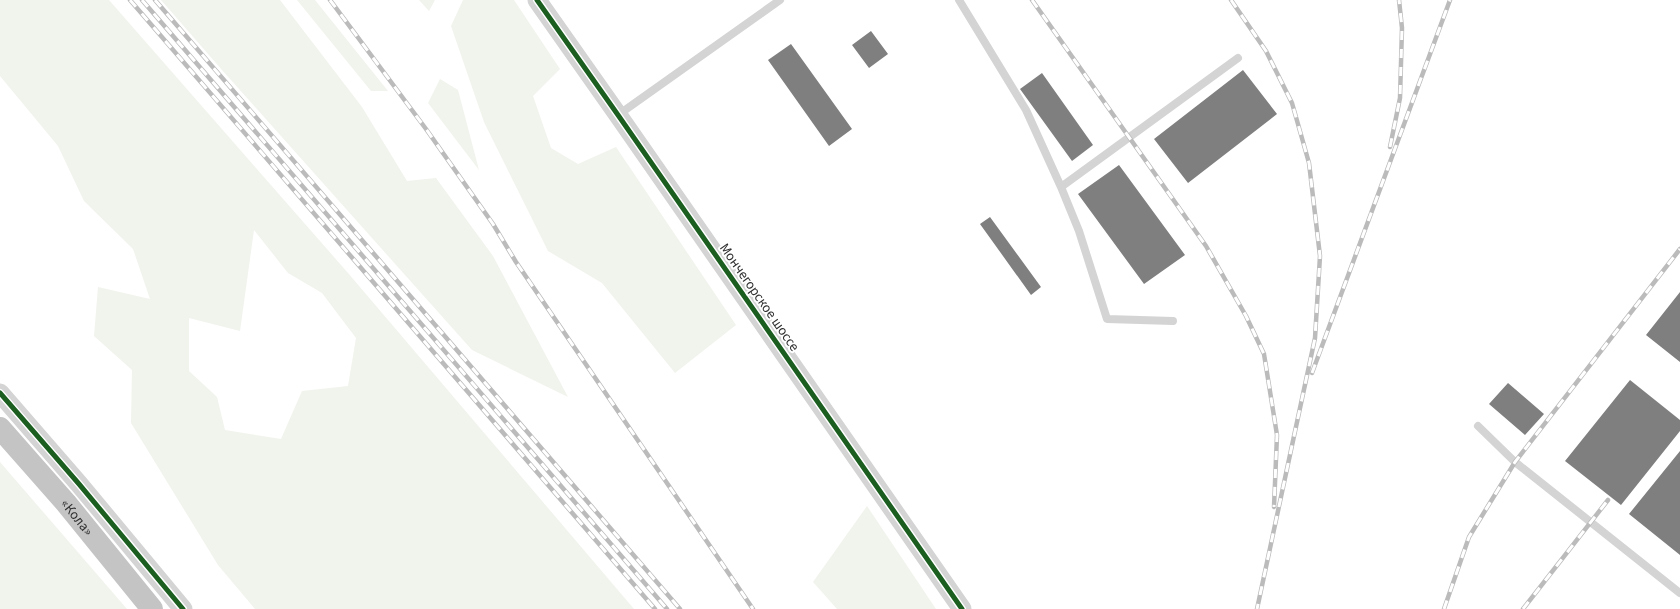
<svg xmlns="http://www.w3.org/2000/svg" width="1680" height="609" font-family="'Source Sans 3',sans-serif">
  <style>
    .green { fill: #f1f4ed; fill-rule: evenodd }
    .building { fill: #7f7f7f }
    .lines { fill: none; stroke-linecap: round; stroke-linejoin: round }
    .service { stroke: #d4d4d4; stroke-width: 8 }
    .tertiary { stroke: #d4d4d4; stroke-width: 19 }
    .trunk { stroke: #c4c4c4; stroke-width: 22 }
    .rail-casing { stroke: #bbb; stroke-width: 4.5 }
    .rail { stroke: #fff; stroke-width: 3; stroke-dasharray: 9; stroke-linecap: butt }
    .cycleway-casing { stroke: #fff; stroke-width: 8 }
    .cycleway { stroke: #1b5e20; stroke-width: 5 }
    .labels { text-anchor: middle; stroke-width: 4; stroke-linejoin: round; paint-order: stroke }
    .street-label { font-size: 14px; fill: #2f2f2f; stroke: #fff }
  </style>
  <rect width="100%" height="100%" fill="#fff"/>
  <path class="green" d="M 0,0 L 109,0 L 348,273 L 634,609 L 255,609 L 218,565 L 131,423 L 132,370 L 94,336 L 98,287 L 150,299 L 133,249 L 84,201 L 58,146 L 0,76 ZM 254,230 L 288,273 L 322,293 L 356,338 L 348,386 L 302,391 L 281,439 L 225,430 L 217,397 L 189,371 L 189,318 L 240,331 Z
    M 161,0 L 280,0 L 362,107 L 407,181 L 436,178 L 493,256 L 568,397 L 472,350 L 222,70 Z
    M 297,0 L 315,0 L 388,91 L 371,91 Z
    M 419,0 L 435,0 L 429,11 Z
    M 463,0 L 514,0 L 560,69 L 533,96 L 551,148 L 578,164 L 616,147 L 736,325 L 675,373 L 602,283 L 548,251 L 484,122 L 451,26 Z
    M 440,79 L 458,90 L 479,170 L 428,103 Z
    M 0,462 L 127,609 L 0,609 Z
    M 867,506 L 936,609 L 837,609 L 813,582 Z"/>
  <path class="building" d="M 871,31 L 888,54 L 869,68 L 852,45 Z
    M 791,44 L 852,129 L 829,146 L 768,60 Z
    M 1243,70 L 1277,114 L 1188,183 L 1154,139 Z
    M 1042,73 L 1093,145 L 1072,161 L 1020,89 Z
    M 1119,165 L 1185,255 L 1144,284 L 1078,194 Z
    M 990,217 L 1041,287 L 1031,295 L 980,224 Z
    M 1680,292 L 1680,362 L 1646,335 Z
    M 1630,380 L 1680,420 L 1680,431 L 1621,505 L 1565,461 Z
    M 1508,383 L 1544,414 L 1525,435 L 1489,404 Z
    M 1680,451 L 1680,555 L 1629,514 Z"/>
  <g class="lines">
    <path class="service" d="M 959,0 L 1026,110 L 1061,187 L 1079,231 L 1107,319 L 1173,321
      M 618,115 L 780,0
      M 1061,187 L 1238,58
      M 1478,426 L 1515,462 L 1680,593"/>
    <path class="tertiary" d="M 537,0 L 618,115 L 962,609
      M 0,393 L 79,484 L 183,609"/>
    <path class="trunk" id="s1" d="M 0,428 L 66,503 L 152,609"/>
    <defs>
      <path id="rail" d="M 130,0 L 655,609
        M 142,0 L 667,609
        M 155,0 L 680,609
        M 330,0 L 426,129 L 493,224 L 516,262 L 753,609
        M 1032,0 L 1206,246 L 1246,316 L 1264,354 L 1277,435 L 1274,507
        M 1231,0 L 1266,51 L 1292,103 L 1309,163 L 1320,256 L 1315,338 L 1257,609
        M 1390,147 L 1400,98 L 1402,28 L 1399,0
        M 1312,373 L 1450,0
        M 1444,609 L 1469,537 L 1515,462 L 1680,249
        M 1523,609 L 1608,500"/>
    </defs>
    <use href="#rail" class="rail-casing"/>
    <use href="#rail" class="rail"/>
    <defs>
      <path id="cycleway" d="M 537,0 L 618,115 L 962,609
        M 0,393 L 79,484 L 183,609"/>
    </defs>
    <use href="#cycleway" class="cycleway-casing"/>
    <use href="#cycleway" class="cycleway"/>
  </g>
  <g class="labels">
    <g class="street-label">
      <text transform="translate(760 297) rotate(55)" y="5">Мончегорское шоссе</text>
      <text dy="5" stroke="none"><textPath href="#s1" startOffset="118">«Кола»</textPath></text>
    </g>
  </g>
</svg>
